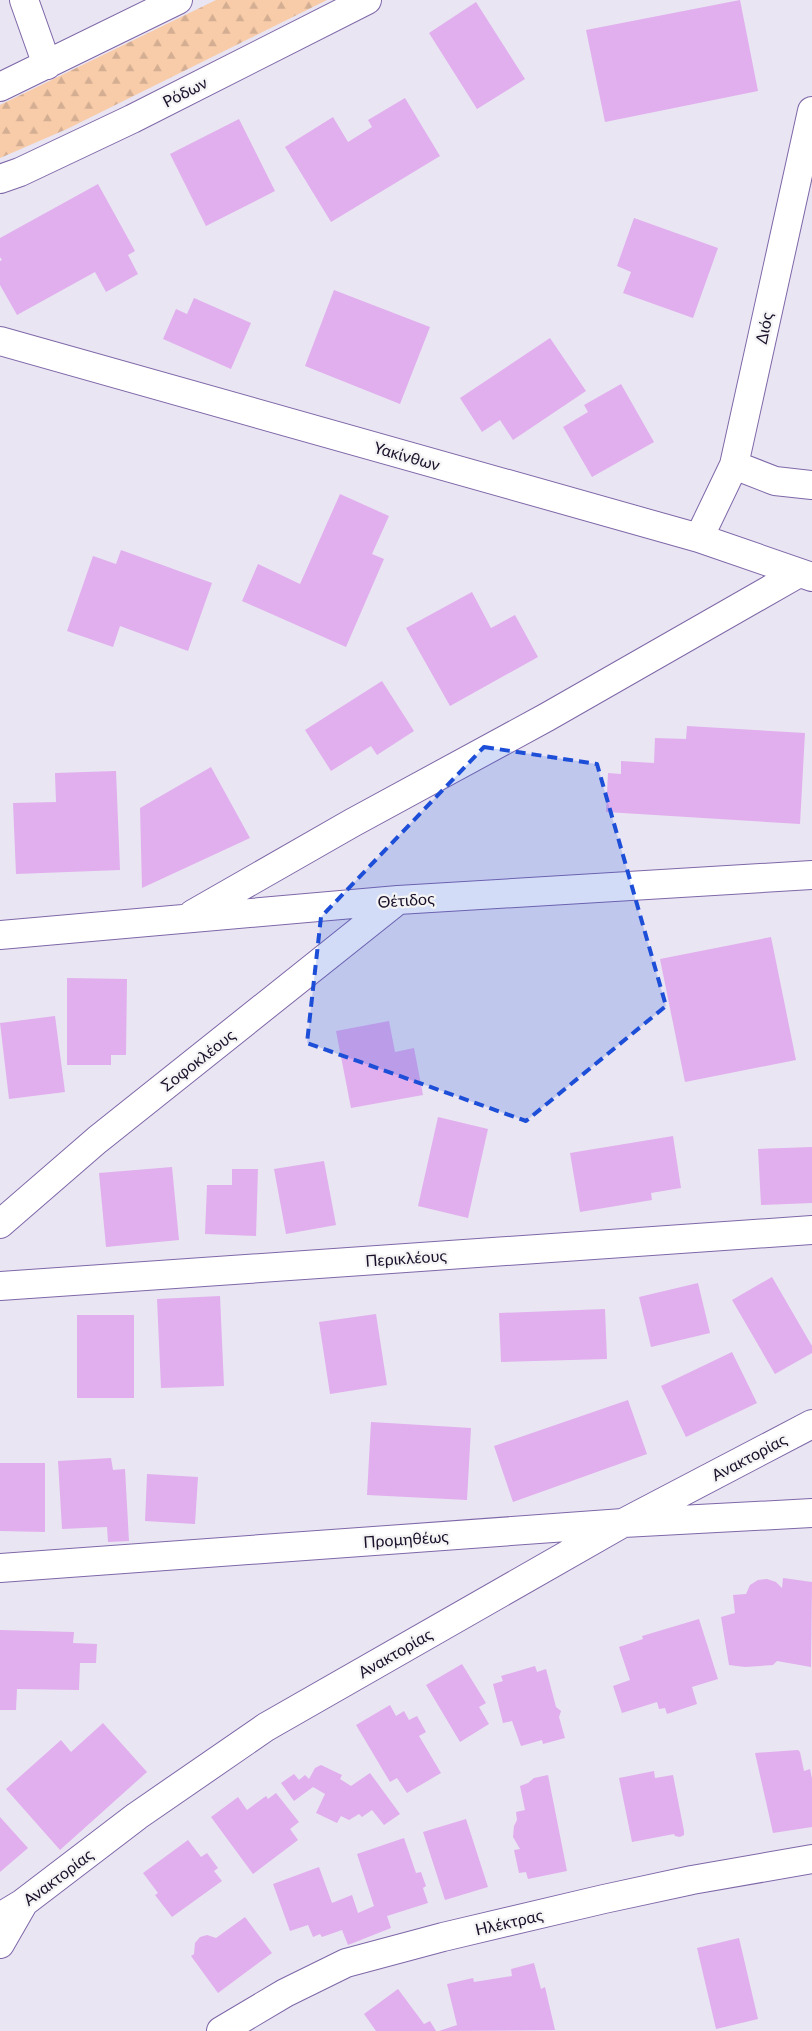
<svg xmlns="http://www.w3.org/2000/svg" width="812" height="2031" font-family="Lato,sans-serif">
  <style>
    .forest { fill: url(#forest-firs) }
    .building { fill: #e1afed }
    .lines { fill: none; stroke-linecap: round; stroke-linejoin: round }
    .minor-casing { stroke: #7e67a8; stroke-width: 30 }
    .minor { stroke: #fff; stroke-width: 28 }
    .marked { fill: #1d4ed8; fill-opacity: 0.2; stroke: #1d4ed8; stroke-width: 4; stroke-dasharray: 10 6; stroke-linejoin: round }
    .labels { text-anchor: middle; stroke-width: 4.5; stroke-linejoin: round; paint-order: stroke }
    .street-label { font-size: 16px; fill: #1a102a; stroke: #f4f4f4 }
  </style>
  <defs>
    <pattern id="forest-firs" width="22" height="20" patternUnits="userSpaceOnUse" patternTransform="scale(1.25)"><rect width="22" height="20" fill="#f8cca9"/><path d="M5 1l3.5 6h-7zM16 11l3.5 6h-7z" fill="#d4ae92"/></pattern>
  </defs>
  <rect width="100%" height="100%" fill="#e9e5f3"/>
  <path class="forest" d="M 216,0 L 327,0 L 67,129 L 0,158 L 0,105 Z"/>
  <path class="building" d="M 740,0 L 758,91 L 605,122 L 586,30 Z
    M 476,2 L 525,79 L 477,109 L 429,33 Z
    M 405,98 L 440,156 L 331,222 L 285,147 L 333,117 L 348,142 L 372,127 L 368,120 Z
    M 239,119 L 275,191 L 206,226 L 170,154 Z
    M 98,184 L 135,251 L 128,255 L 138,274 L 106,292 L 95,272 L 17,315 L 0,285 L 0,261 L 2,260 L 0,257 L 0,238 Z
    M 634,218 L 718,248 L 693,318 L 623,293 L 631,272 L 617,266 Z
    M 334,290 L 430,327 L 400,404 L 305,366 Z
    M 194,298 L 251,323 L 231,369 L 163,339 L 176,309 L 187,314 Z
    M 550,338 L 586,391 L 513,440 L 500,420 L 482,432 L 460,398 Z
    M 621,384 L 654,442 L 592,477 L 563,427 L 588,412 L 584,405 Z
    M 340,494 L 389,516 L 372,554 L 384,559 L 346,647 L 242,601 L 258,564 L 300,584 Z
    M 121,550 L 212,583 L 188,651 L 120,626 L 113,647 L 67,631 L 93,556 L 116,564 Z
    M 472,592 L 491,628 L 515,615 L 538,657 L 450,706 L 406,628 Z
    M 382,681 L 414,731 L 377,755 L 371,746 L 331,771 L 305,730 Z
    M 687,726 L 805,733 L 800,824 L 606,812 L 608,773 L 621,774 L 621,761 L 654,763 L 655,738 L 686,739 Z
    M 211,767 L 250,838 L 142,888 L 140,808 Z
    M 116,771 L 120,870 L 16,874 L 13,803 L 56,802 L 55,773 Z
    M 771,937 L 796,1060 L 685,1082 L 660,959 Z
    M 67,978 L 127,979 L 126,1055 L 111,1055 L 111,1065 L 67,1065 Z
    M 55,1016 L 65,1092 L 9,1099 L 0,1023 Z
    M 389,1021 L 395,1052 L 414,1048 L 423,1095 L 351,1108 L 336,1031 Z
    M 438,1117 L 488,1129 L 468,1218 L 418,1206 Z
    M 673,1136 L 681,1188 L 651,1193 L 652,1200 L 580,1212 L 570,1153 Z
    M 812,1147 L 812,1203 L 761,1205 L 758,1149 Z
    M 324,1161 L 336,1225 L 286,1234 L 274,1169 Z
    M 172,1167 L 179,1240 L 106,1247 L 99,1173 Z
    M 232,1169 L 258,1169 L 256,1236 L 205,1234 L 207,1185 L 232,1185 Z
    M 772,1277 L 812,1346 L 812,1353 L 775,1374 L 732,1300 Z
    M 698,1283 L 710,1333 L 651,1347 L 639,1297 Z
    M 220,1296 L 224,1386 L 161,1388 L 157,1299 Z
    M 605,1309 L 607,1359 L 501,1362 L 499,1313 Z
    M 376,1314 L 387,1385 L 330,1394 L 319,1322 Z
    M 77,1315 L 134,1315 L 134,1398 L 77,1398 Z
    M 732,1352 L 757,1403 L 686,1437 L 661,1386 Z
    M 628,1400 L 647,1454 L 513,1502 L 494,1446 Z
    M 371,1422 L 471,1428 L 467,1500 L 367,1495 Z
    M 111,1458 L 113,1470 L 125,1469 L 129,1541 L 108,1542 L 107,1527 L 62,1529 L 58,1461 Z
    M 0,1463 L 45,1463 L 45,1532 L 0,1531 Z
    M 147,1474 L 198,1477 L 195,1524 L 145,1521 Z
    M 783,1578 L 812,1582 L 811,1667 L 777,1661 L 773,1665 L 745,1667 L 729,1665 L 721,1617 L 735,1613 L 733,1595 L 746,1594 L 750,1585 L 758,1580 L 767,1579 L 776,1582 L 782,1588 Z
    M 699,1619 L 718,1679 L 692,1687 L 697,1704 L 667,1714 L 665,1708 L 659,1709 L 657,1702 L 622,1713 L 613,1686 L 630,1680 L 619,1647 L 643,1639 L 642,1636 Z
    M 0,1630 L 74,1632 L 73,1643 L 97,1644 L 96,1663 L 80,1663 L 79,1690 L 17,1689 L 16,1710 L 0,1710 Z
    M 462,1664 L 486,1703 L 479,1707 L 489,1724 L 460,1742 L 426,1685 Z
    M 535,1666 L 537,1672 L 546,1669 L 556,1707 L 561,1711 L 559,1717 L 565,1738 L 543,1744 L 542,1740 L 521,1746 L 512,1721 L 503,1723 L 493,1684 L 503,1681 L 501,1676 Z
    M 390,1705 L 396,1716 L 404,1711 L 409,1720 L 417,1716 L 426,1732 L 419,1736 L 441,1773 L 407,1793 L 397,1778 L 390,1782 L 356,1725 Z
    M 103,1723 L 147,1772 L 60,1850 L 6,1789 L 61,1740 L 71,1752 Z
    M 798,1750 L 800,1752 L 804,1771 L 810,1769 L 812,1779 L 812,1827 L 773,1833 L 755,1753 Z
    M 321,1765 L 342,1775 L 340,1779 L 351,1786 L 370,1773 L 400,1814 L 384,1825 L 372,1810 L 362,1817 L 359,1814 L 349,1820 L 341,1816 L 337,1823 L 316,1813 L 325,1794 L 313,1787 L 294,1801 L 281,1783 L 294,1774 L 299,1780 L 305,1775 L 309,1779 L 315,1768 Z
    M 654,1771 L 655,1778 L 673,1775 L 684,1831 L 684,1835 L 680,1837 L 675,1836 L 674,1834 L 632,1842 L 619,1778 Z
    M 548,1775 L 567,1871 L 528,1879 L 526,1872 L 519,1873 L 514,1850 L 520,1849 L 513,1837 L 514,1826 L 517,1820 L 516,1812 L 525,1810 L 520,1786 L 528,1783 L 534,1778 Z
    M 276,1793 L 299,1822 L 290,1829 L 298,1840 L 253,1874 L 211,1817 L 238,1797 L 247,1810 L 266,1796 L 268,1799 Z
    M 0,1817 L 28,1848 L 0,1872 Z
    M 466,1819 L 488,1887 L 445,1900 L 423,1832 Z
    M 404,1838 L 416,1873 L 421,1872 L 426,1886 L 423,1888 L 428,1903 L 387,1916 L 391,1928 L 348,1945 L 342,1930 L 322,1937 L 320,1934 L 313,1937 L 308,1925 L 290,1931 L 273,1884 L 319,1867 L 332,1903 L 352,1895 L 358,1913 L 374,1906 L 357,1854 Z
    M 188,1840 L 201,1857 L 207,1853 L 218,1868 L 214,1871 L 222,1881 L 172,1917 L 155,1895 L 158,1893 L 143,1873 Z
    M 245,1917 L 272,1953 L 218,1993 L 191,1956 L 194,1954 L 195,1943 L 200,1937 L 207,1935 L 216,1938 Z
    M 739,1938 L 758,2019 L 716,2029 L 697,1948 Z
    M 534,1963 L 541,1989 L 545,1987 L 555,2030 L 439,2031 L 457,2025 L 447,1984 L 473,1978 L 474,1982 L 512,1976 L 511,1969 Z
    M 398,1989 L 424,2024 L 430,2021 L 436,2031 L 376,2031 L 364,2014 Z"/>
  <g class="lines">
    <defs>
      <path id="minor" d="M 24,0 L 47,65
        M 0,87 L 178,0
        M 0,179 L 20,172 L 132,119 L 367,0
        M 0,341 L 699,538 L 812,577
        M 734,465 L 775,481 L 812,485
        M 699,538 L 734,465 L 812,111
        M 193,914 L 352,823 L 547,717 L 799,573
        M 0,935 L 398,900 L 812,875
        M 0,1224 L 97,1140 L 398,900
        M 0,1286 L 812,1230
        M 0,1568 L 623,1523 L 812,1513
        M 0,1917 L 23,1903 L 137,1816 L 266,1727 L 623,1523 L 812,1424
        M 0,1944 L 23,1904
        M 221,2031 L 285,1993 L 346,1963 L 443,1937 L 604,1899 L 692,1880 L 812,1859"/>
    </defs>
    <use href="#minor" class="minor-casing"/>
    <use href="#minor" class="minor"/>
  </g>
  <path class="marked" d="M 484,747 L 597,764 L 666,1006 L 526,1121 L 307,1043 L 321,917 Z"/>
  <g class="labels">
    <g class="street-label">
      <text transform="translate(185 92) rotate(-27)" y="6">Ρόδων</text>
      <text transform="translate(764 328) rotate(-78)" y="6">Διός</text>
      <text transform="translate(407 456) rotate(16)" y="6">Υακίνθων</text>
      <text transform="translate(406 900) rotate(-4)" y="6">Θέτιδος</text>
      <text transform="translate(198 1060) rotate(-38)" y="6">Σοφοκλέους</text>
      <text transform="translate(406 1258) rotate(-4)" y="6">Περικλέους</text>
      <text transform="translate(749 1457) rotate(-28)" y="6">Ανακτορίας</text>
      <text transform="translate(406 1539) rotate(-4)" y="6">Προμηθέως</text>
      <text transform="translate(395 1653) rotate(-30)" y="6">Ανακτορίας</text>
      <text transform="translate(58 1877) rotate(-37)" y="6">Ανακτορίας</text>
      <text transform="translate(509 1922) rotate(-13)" y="6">Ηλέκτρας</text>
    </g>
  </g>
</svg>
